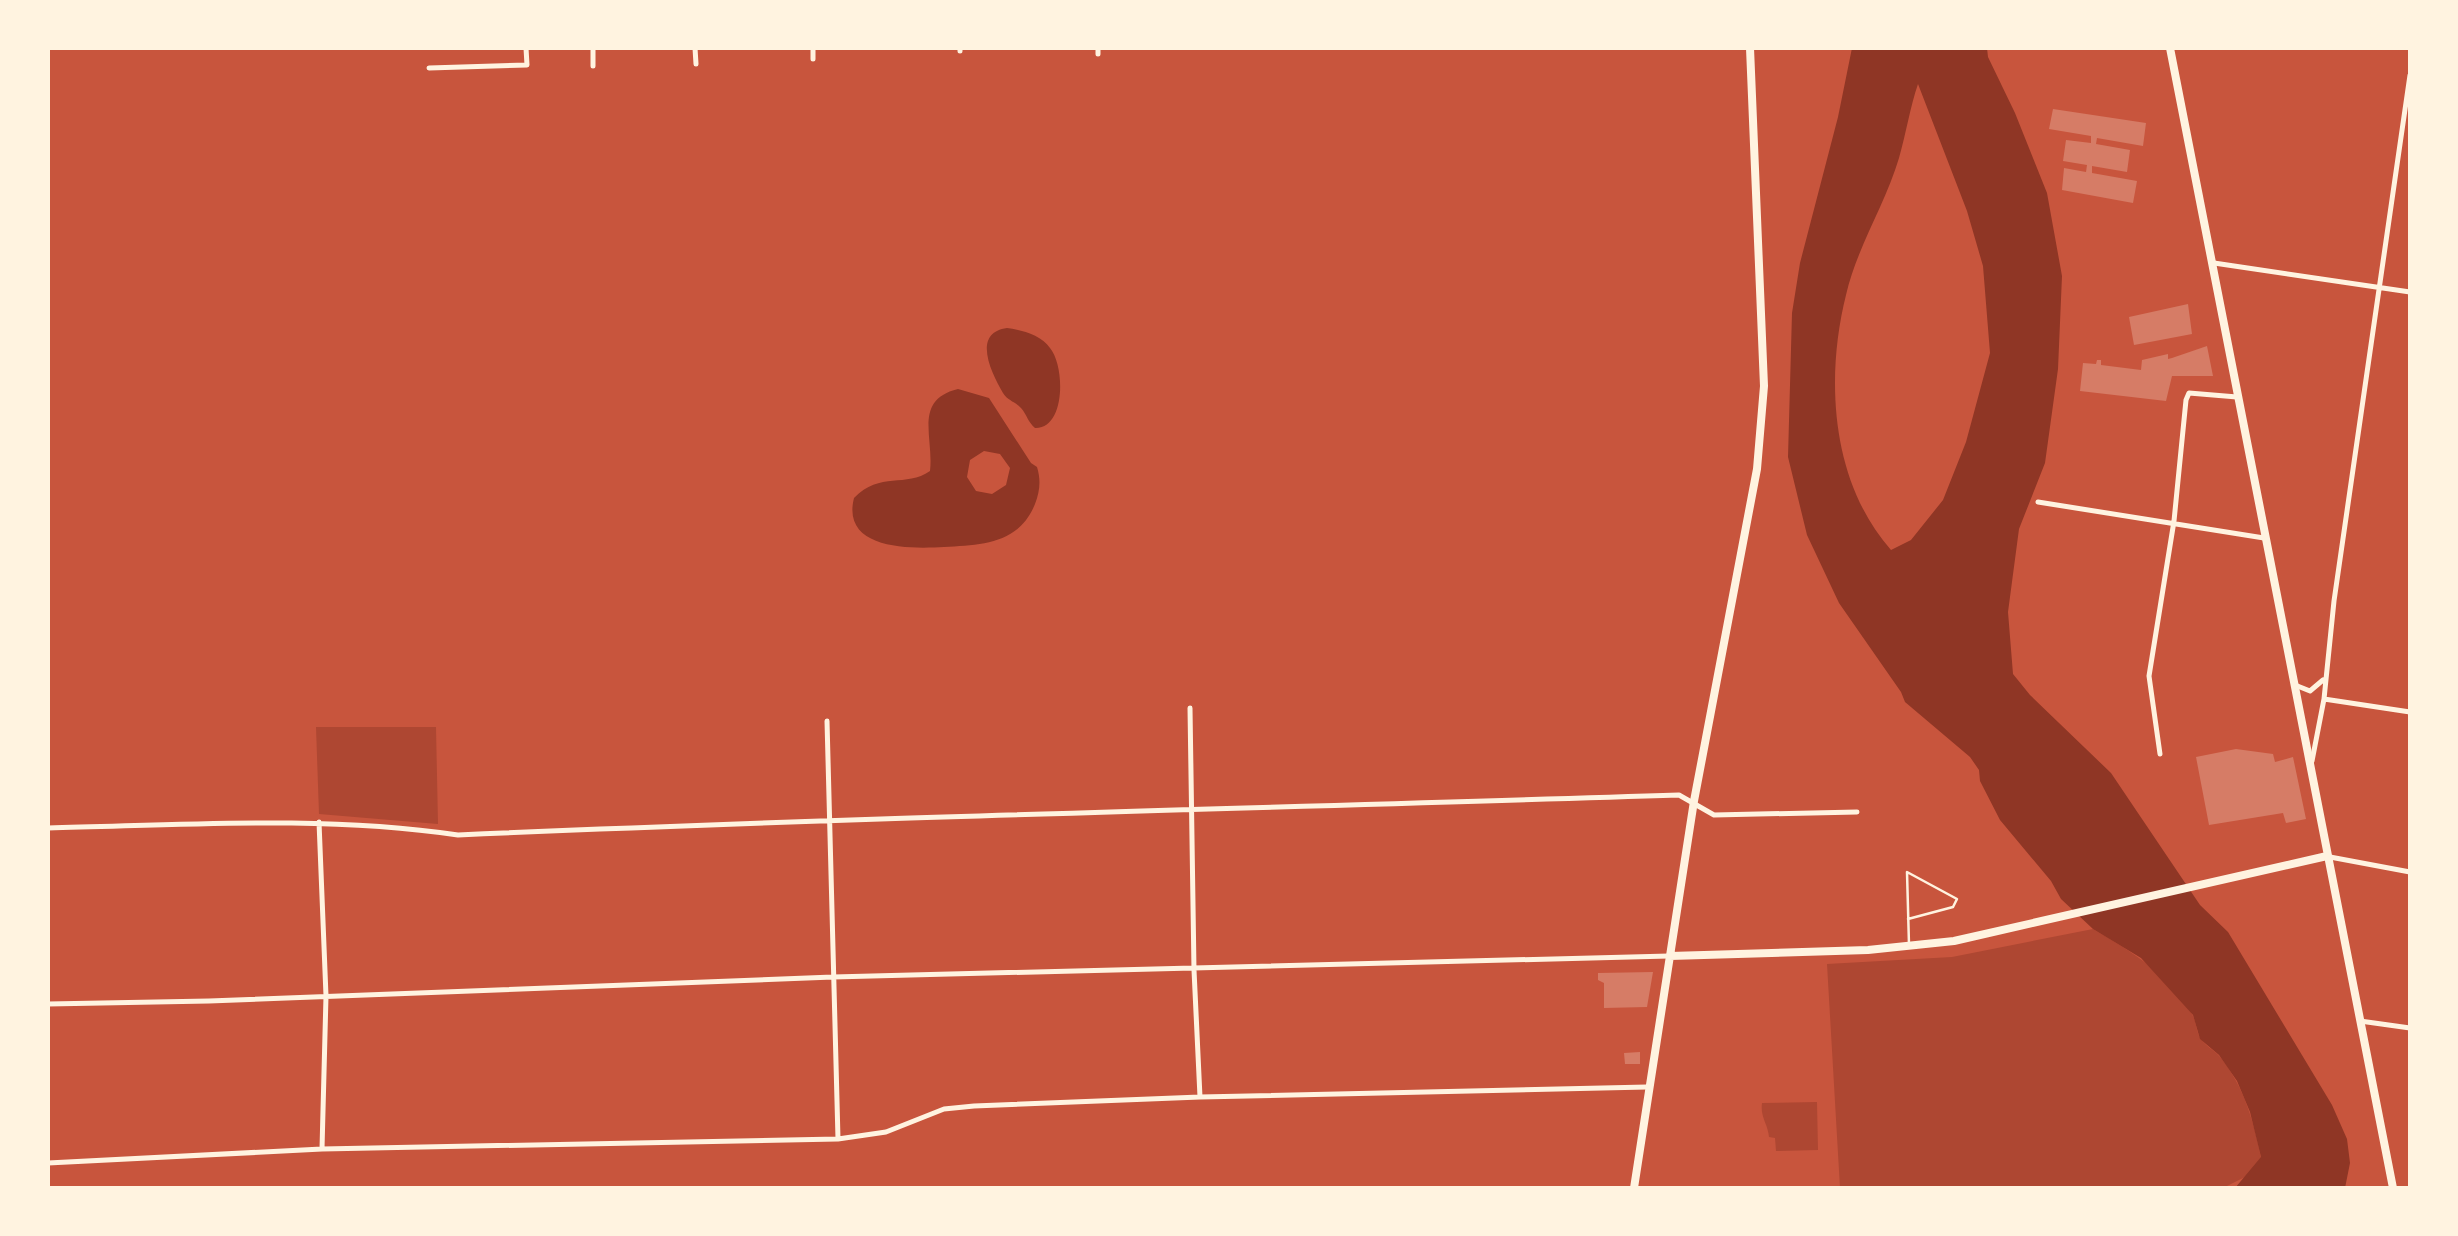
<svg xmlns="http://www.w3.org/2000/svg" width="2458" height="1236" font-family="'Space Grotesk',sans-serif">
  <style>
    .green { fill: #ae4732 }
    .water { fill: #8f3625; fill-rule: evenodd }
    .building { fill: #d67c66 }
    .lines { fill: none; stroke-linecap: round; stroke-linejoin: round }
    .service { stroke: #fff3e0; stroke-width: 2.5 }
    .minor { stroke: #fff3e0; stroke-width: 5 }
    .tertiary { stroke: #fff3e0; stroke-width: 8 }
  </style>
  <rect width="100%" height="100%" fill="#c8553d"/>
  <path class="green" d="M 316,727 L 436,727 L 438,824 L 319,814 Z
    M 2093,929 C 2130,951 2171,975 2192,1014 C 2196,1021 2196,1029 2199,1036 C 2203,1045 2215,1050 2221,1058 C 2244,1087 2254,1122 2261,1158 L 2249,1175 L 2225,1187 L 1840,1188 L 1827,964 L 1952,957 Z
    M 1817,1102 L 1818,1150 L 1776,1151 L 1775,1138 L 1769,1137 C 1768,1124 1760,1117 1762,1103 Z"/>
  <path class="water" d="M 1852,48 L 1987,48 L 1988,57 L 2015,113 L 2047,193 L 2062,276 L 2058,369 L 2045,463 L 2019,529 L 2008,612 L 2013,674 L 2030,695 L 2111,773 L 2200,905 L 2228,932 L 2332,1105 L 2347,1139 L 2350,1163 L 2345,1188 L 2235,1188 L 2261,1157 L 2250,1112 L 2237,1081 L 2219,1055 L 2200,1039 L 2193,1015 L 2141,958 L 2093,929 L 2061,899 L 2051,881 L 2000,820 L 1980,781 L 1979,770 L 1970,757 L 1905,702 L 1901,692 L 1839,603 L 1807,535 L 1788,457 L 1792,313 L 1800,263 L 1838,117 ZM 1918,84 L 1967,211 L 1983,266 L 1990,353 L 1966,442 L 1943,500 L 1911,540 L 1891,550 C 1831,482 1825,379 1846,295 C 1857,247 1885,205 1899,158 C 1906,134 1910,107 1918,84 Z
    M 1007,328 C 1022,330 1041,335 1050,348 C 1065,366 1066,429 1035,428 C 1028,422 1027,415 1021,408 C 1016,402 1008,401 1003,393 C 992,374 971,333 1007,328 Z
    M 958,389 L 989,398 L 1031,463 L 1037,467 C 1041,480 1040,491 1035,504 C 1019,544 982,545 944,547 C 910,549 841,550 854,498 C 880,471 906,488 930,471 C 934,437 913,400 958,389 ZM 984,451 L 1000,454 L 1010,468 L 1006,485 L 992,494 L 976,491 L 967,477 L 970,460 Z"/>
  <path class="building" d="M 2053,109 L 2146,123 L 2143,146 L 2097,138 L 2096,144 L 2130,150 L 2127,172 L 2092,166 L 2092,173 L 2137,181 L 2133,203 L 2062,190 L 2064,168 L 2086,172 L 2087,165 L 2063,161 L 2066,140 L 2091,143 L 2091,136 L 2049,129 Z
    M 2188,304 L 2192,334 L 2134,345 L 2129,317 Z
    M 2207,346 L 2213,376 L 2172,376 L 2166,401 L 2080,391 L 2083,363 L 2096,364 L 2097,360 L 2101,360 L 2101,365 L 2141,370 L 2142,360 L 2168,354 L 2168,359 L 2172,358 Z
    M 2236,749 L 2273,754 L 2275,762 L 2293,757 L 2306,819 L 2286,823 L 2283,813 L 2209,825 L 2196,757 Z
    M 1653,972 L 1647,1007 L 1604,1008 L 1604,983 L 1598,980 L 1598,973 Z
    M 1640,1052 L 1640,1064 L 1625,1064 L 1624,1053 Z"/>
  <g class="lines">
    <path class="service" d="M 1908,919 L 1953,907 L 1957,899 L 1907,872 L 1909,945"/>
    <path class="minor" d="M 593,48 L 593,66
      M 695,48 L 696,64
      M 813,48 L 813,59
      M 960,48 L 960,51
      M 1098,48 L 1098,54
      M 429,68 L 527,65 L 526,48
      M 2214,263 L 2410,292
      M 2038,502 L 2264,538
      M 2295,685 L 2310,691 L 2323,680
      M 2324,699 L 2410,712
      M 1190,708 L 1194,970 L 1200,1097
      M 827,721 L 838,1139
      M 2160,754 L 2149,676 L 2174,521 L 2186,400 L 2189,393 L 2237,397
      M 2312,761 L 2324,699 L 2334,601 L 2410,75
      M 319,822 L 326,996 L 322,1149
      M 48,828 C 184,825 322,815 458,835 C 865,817 1272,808 1679,795 L 1714,815 L 1857,812
      M 2330,857 L 2410,872
      M 48,1004 L 209,1001 L 833,977 L 1669,956
      M 2360,1021 L 2410,1028
      M 48,1163 L 322,1149 L 838,1139 L 886,1132 L 944,1109 L 974,1106 L 1200,1097 L 1647,1087"/>
    <path class="tertiary" d="M 2170,48 L 2393,1188
      M 1670,956 L 1868,950 L 1954,941 L 2327,856
      M 1634,1188 L 1694,801 L 1757,469 L 1764,386 L 1750,48"/>
  </g>
  <rect width="2458" height="1236" fill="none" stroke="#fff3e0" stroke-width="100"/>
</svg>
